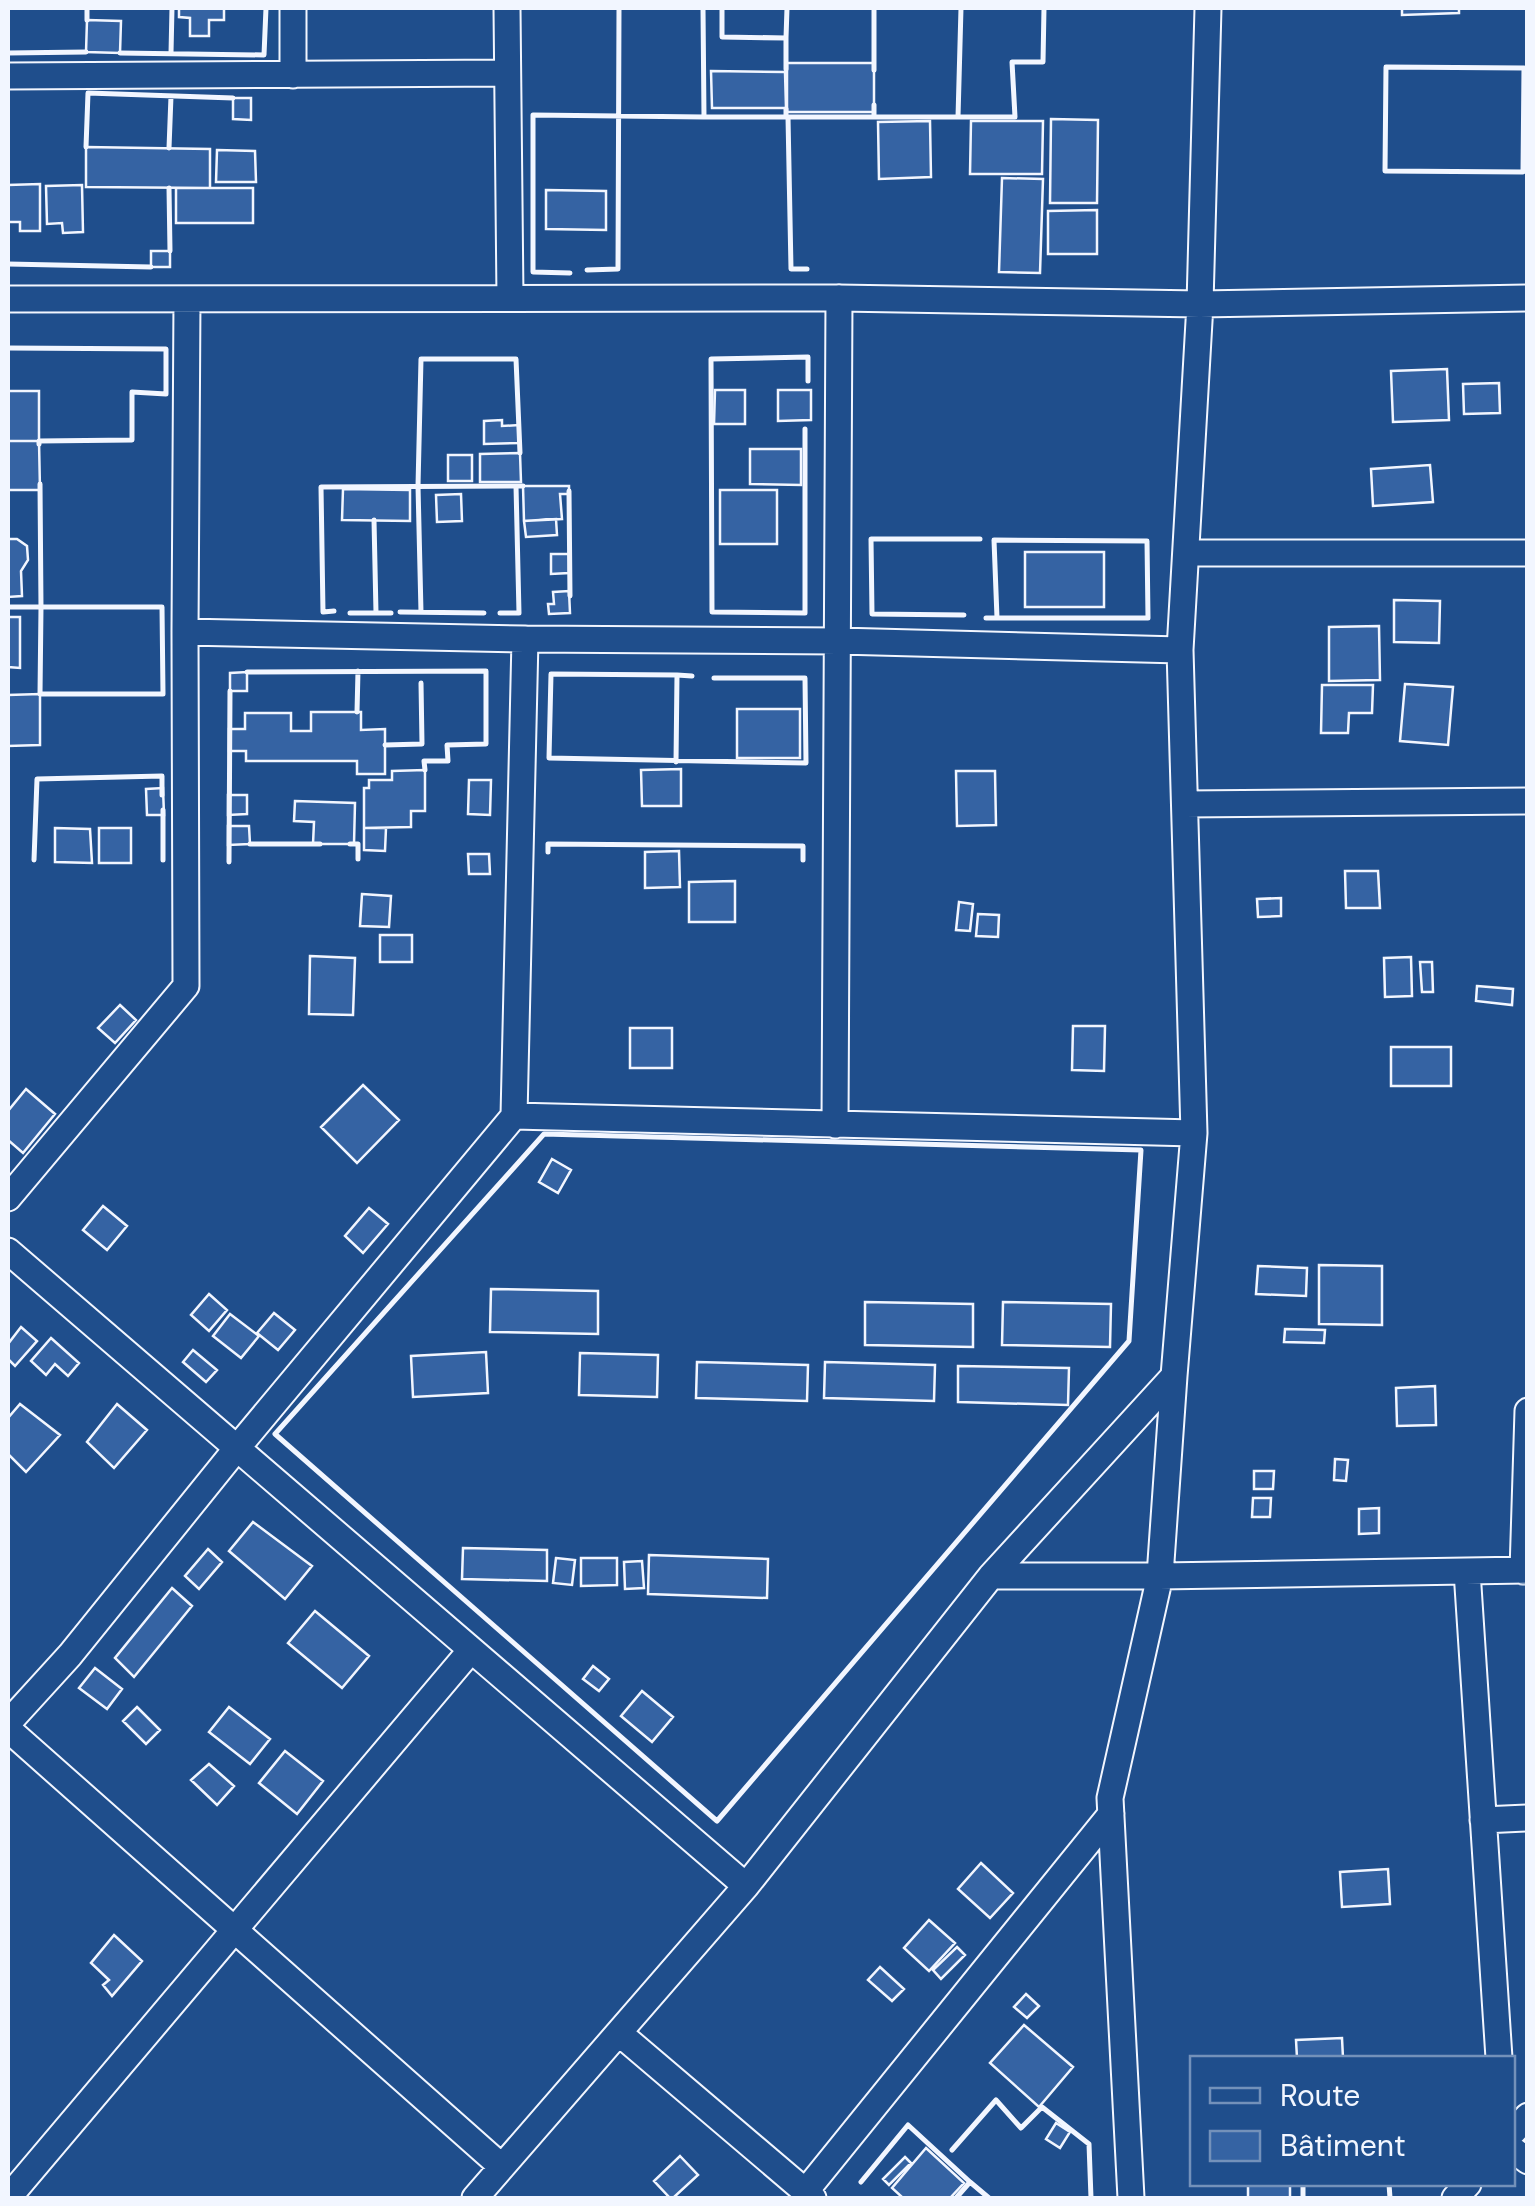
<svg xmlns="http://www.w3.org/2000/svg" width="1535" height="2206" font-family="'DM Sans',sans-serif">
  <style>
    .building { fill: #3563a3; stroke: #f2f6ff; stroke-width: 2.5 }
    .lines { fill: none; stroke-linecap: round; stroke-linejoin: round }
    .street-casing { stroke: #f2f6ff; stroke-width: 29 }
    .street { stroke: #1f4e8c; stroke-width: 25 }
    .wall { stroke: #f2f6ff; stroke-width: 5 }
  </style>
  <rect width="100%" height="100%" fill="#1f4e8c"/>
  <path class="building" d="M 179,8 L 224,8 L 224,20 L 209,20 L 209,36 L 190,36 L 190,18 L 179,17 Z
    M 1402,8 L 1459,8 L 1459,13 L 1402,15 Z
    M 87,20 L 121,21 L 120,53 L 86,52 Z
    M 787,63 L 874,63 L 874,112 L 787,112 Z
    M 711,71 L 785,72 L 786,108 L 712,108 Z
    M 233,98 L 251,98 L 251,120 L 233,119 Z
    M 1051,119 L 1098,120 L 1097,203 L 1050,203 Z
    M 930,121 L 931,177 L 879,179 L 878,122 Z
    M 971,121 L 1043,121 L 1042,174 L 970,174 Z
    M 86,147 L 210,149 L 210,188 L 86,187 Z
    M 217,150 L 255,151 L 256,182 L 216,182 Z
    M 1002,178 L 1043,179 L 1040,273 L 999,272 Z
    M 40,184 L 40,231 L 20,231 L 20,222 L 8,222 L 8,185 Z
    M 82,185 L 83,232 L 63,233 L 62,223 L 47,224 L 46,186 Z
    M 176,188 L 253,188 L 253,223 L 176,223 Z
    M 546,190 L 606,191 L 606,230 L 546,229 Z
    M 1097,210 L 1097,254 L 1048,254 L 1048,211 Z
    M 151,251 L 170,251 L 170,267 L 151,267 Z
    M 1447,369 L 1449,420 L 1393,422 L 1391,371 Z
    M 1499,383 L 1500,413 L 1464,414 L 1463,384 Z
    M 715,390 L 745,390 L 745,424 L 714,424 Z
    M 778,390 L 811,390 L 811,420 L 778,421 Z
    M 8,391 L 39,391 L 39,441 L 8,441 Z
    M 502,420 L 502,426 L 519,425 L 520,443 L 484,444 L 484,421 Z
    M 8,441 L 39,441 L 40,490 L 8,490 Z
    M 750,449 L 801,449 L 801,485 L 750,484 Z
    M 520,453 L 521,482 L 480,482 L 480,454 Z
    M 448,455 L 472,455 L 472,481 L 448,481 Z
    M 1430,465 L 1433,502 L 1373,506 L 1371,469 Z
    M 523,486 L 569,486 L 569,494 L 560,494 L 562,519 L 524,521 Z
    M 343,489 L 410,490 L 410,521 L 342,520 Z
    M 720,490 L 777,490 L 777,544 L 720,544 Z
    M 461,494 L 462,521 L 437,522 L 436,495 Z
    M 556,519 L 557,535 L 526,537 L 524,521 Z
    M 8,539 L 17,539 L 27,546 L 28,560 L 21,571 L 22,596 L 8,597 Z
    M 1025,552 L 1104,552 L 1104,607 L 1025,607 Z
    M 551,554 L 569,554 L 569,573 L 551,574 Z
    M 569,591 L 570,613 L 549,614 L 548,604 L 554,604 L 553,592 Z
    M 1394,600 L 1440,601 L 1439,643 L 1394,642 Z
    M 8,617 L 20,617 L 20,668 L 8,667 Z
    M 1379,626 L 1380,680 L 1329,681 L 1329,627 Z
    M 247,672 L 247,691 L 230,691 L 230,673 Z
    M 1405,684 L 1453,687 L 1448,745 L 1400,741 Z
    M 1322,685 L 1373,685 L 1372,713 L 1349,713 L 1348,733 L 1321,733 Z
    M 40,694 L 40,745 L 8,746 L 8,695 Z
    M 737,709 L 800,709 L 800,758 L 737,758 Z
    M 311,712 L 361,712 L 361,730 L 385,729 L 385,774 L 357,774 L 357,761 L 246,761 L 246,751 L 229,751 L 229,729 L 245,729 L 245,713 L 291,713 L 291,731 L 311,731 Z
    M 681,769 L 681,806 L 642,806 L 641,770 Z
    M 425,770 L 425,811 L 411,811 L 411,827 L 364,828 L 364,788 L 369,788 L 369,780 L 392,780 L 392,771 Z
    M 956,771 L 995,771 L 996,825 L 957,826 Z
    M 469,780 L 491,780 L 490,815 L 468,814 Z
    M 163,788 L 164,815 L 147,815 L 146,789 Z
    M 228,795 L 247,795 L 247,814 L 228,815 Z
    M 295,801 L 355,803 L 354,844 L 313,844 L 314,822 L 294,821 Z
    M 228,826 L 249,826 L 250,844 L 228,845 Z
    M 55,828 L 90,829 L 92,863 L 55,862 Z
    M 99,828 L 131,828 L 131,863 L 99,863 Z
    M 364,828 L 386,828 L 385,851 L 364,850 Z
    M 679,851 L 680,887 L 645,888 L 645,852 Z
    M 468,854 L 489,854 L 490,874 L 469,874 Z
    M 1345,871 L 1378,871 L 1380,908 L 1346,908 Z
    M 735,881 L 735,922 L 689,922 L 689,882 Z
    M 362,894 L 391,896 L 389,927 L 360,926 Z
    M 1281,898 L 1281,916 L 1258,917 L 1257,899 Z
    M 959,902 L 973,904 L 970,931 L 956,930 Z
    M 978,914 L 999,915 L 998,937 L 976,936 Z
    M 380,935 L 412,935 L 412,962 L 380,962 Z
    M 310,956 L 355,958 L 353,1015 L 309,1014 Z
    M 1411,957 L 1412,996 L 1385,997 L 1384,958 Z
    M 1420,962 L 1432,962 L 1433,992 L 1422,992 Z
    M 1477,986 L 1513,989 L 1512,1005 L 1476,1001 Z
    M 120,1005 L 136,1020 L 115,1043 L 98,1028 Z
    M 1073,1026 L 1105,1026 L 1104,1071 L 1072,1070 Z
    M 630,1028 L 672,1028 L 672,1068 L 630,1068 Z
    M 1391,1047 L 1451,1047 L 1451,1086 L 1391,1086 Z
    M 363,1085 L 399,1120 L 357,1163 L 321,1127 Z
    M 26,1089 L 55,1114 L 23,1153 L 8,1140 L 8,1111 Z
    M 552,1159 L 571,1170 L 558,1193 L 539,1182 Z
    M 103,1206 L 127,1226 L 107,1250 L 83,1230 Z
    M 369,1208 L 388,1224 L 363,1253 L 345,1236 Z
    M 1319,1265 L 1382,1266 L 1382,1325 L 1319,1324 Z
    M 1258,1266 L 1307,1268 L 1306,1296 L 1256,1294 Z
    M 491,1289 L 598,1291 L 598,1334 L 490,1332 Z
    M 209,1294 L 227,1310 L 209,1331 L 191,1315 Z
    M 865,1302 L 973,1304 L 973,1347 L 865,1345 Z
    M 1003,1302 L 1111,1304 L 1110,1347 L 1002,1345 Z
    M 274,1313 L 295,1330 L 278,1350 L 257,1333 Z
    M 230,1314 L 259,1336 L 241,1358 L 213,1336 Z
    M 21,1327 L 37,1341 L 15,1366 L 8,1359 L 8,1344 Z
    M 1285,1329 L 1325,1330 L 1324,1343 L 1284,1342 Z
    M 51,1338 L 79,1363 L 68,1376 L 55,1364 L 46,1375 L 31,1361 Z
    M 193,1350 L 217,1370 L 206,1382 L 183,1362 Z
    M 486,1352 L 488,1393 L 413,1397 L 411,1356 Z
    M 580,1353 L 658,1355 L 657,1397 L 579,1395 Z
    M 697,1362 L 808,1365 L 807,1401 L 696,1398 Z
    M 825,1362 L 935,1365 L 934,1401 L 824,1398 Z
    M 958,1366 L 1069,1368 L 1068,1405 L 958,1402 Z
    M 1435,1386 L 1436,1425 L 1397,1426 L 1396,1388 Z
    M 20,1404 L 60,1435 L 26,1472 L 8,1454 L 8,1418 Z
    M 117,1404 L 147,1430 L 114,1468 L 87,1442 Z
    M 1335,1459 L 1348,1460 L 1346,1481 L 1334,1480 Z
    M 1254,1471 L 1274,1471 L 1273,1489 L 1254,1489 Z
    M 1253,1498 L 1271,1498 L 1270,1517 L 1252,1517 Z
    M 1379,1508 L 1379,1533 L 1359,1534 L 1359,1509 Z
    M 253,1522 L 312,1566 L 285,1599 L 229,1551 Z
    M 463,1548 L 547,1550 L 547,1581 L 462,1579 Z
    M 208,1549 L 222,1562 L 199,1589 L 185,1576 Z
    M 649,1555 L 768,1559 L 767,1598 L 648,1594 Z
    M 556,1558 L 575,1560 L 572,1585 L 553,1583 Z
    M 581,1558 L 617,1558 L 617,1585 L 581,1586 Z
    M 642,1561 L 644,1588 L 625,1589 L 624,1562 Z
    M 172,1588 L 192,1606 L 134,1677 L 115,1658 Z
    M 315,1611 L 369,1656 L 342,1688 L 288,1643 Z
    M 593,1666 L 609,1679 L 599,1691 L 583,1679 Z
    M 95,1668 L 122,1689 L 107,1709 L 79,1688 Z
    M 642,1691 L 673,1717 L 652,1742 L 621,1716 Z
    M 137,1707 L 160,1730 L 146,1744 L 123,1721 Z
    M 229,1707 L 270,1739 L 250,1764 L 209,1732 Z
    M 285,1751 L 323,1781 L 297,1814 L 259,1783 Z
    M 209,1764 L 234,1786 L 217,1805 L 191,1780 Z
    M 981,1863 L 1013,1893 L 990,1918 L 958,1889 Z
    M 1388,1869 L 1390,1904 L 1342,1907 L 1340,1872 Z
    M 929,1920 L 955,1943 L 929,1971 L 904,1948 Z
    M 114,1935 L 142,1961 L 112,1996 L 103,1985 L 109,1980 L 91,1963 Z
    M 957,1947 L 965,1955 L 941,1979 L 933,1970 Z
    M 880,1967 L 904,1989 L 892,2001 L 868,1980 Z
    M 1026,1994 L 1039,2006 L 1027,2018 L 1014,2007 Z
    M 1024,2025 L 1073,2067 L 1039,2107 L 990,2063 Z
    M 1342,2038 L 1343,2058 L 1297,2058 L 1296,2040 Z
    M 1056,2123 L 1070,2132 L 1060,2148 L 1046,2139 Z
    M 926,2148 L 964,2183 L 950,2198 L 903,2198 L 892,2188 Z
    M 680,2156 L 698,2175 L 673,2198 L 670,2198 L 654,2181 Z
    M 905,2157 L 911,2163 L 889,2185 L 883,2179 Z
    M 1248,2184 L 1290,2184 L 1290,2198 L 1248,2198 Z"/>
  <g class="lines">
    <defs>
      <path id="street" d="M 507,8 L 510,298
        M 293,75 L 293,8
        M 8,76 L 507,73
        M 8,299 L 839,298 L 1200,304 L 1528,298
        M 1186,553 L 1528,553
        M 185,632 L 525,639 L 839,641 L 1180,650
        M 1185,804 L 1528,801
        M 514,1116 L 1194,1133
        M 835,1125 L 839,298
        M 8,1198 L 186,986 L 185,632 L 187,299
        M 8,1251 L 746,1886
        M 1467,1571 L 1499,2058
        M 1523,1571 L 1528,1411
        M 991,1576 L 1160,1576 L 1528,1570
        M 8,1723 L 70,1655 L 237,1448 L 514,1116 L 525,639
        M 8,1729 L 502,2167
        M 1483,1820 L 1528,1818
        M 619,2033 L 813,2198
        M 1512,2133 L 1528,2116
        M 1512,2149 L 1528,2161
        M 805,2192 L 1111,1814
        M 8,2198 L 471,1650
        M 475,2198 L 746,1886 L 991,1576 L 1174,1376 L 1194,1133 L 1180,650 L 1200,304 L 1208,8
        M 1131,2198 L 1110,1798 L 1160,1576 L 1174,1376
        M 1455,2198 L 1468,2184"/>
    </defs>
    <use href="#street" class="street-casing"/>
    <use href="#street" class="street"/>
    <path class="wall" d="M 87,8 L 87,20
      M 722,8 L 722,37 L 786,38 L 786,69
      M 961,8 L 958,117 L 1015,117 L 1012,62 L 1043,62 L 1044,8
      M 786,38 L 787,8
      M 8,53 L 86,52
      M 120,53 L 264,55 L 266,8
      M 171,53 L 172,8
      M 1386,67 L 1524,68 L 1523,172 L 1385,171 Z
      M 874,70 L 874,8
      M 704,117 L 786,117 L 786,109
      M 786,117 L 874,117 L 874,105
      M 788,117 L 791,269 L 807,269
      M 874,117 L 958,117
      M 86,147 L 88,93 L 233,98
      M 169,148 L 171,96
      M 169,188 L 170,251
      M 8,264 L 151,267
      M 587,270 L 618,269 L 619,8
      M 570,273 L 533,272 L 533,115 L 704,117 L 703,8
      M 8,348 L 166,349 L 166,394 L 132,392 L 132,440 L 39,441 L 39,444
      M 805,429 L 805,613 L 712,612 L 711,359 L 808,357 L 808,381
      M 569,491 L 570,596
      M 374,520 L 376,613
      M 8,607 L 41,607 L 40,694 L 163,694 L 162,607 L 41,607 L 40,484
      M 334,611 L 323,612 L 321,487 L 523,486
      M 400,612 L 484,613
      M 421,612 L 418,486 L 421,359 L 516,359 L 520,453
      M 350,613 L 391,613
      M 500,613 L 519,613 L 516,486
      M 964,615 L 872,614 L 871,539 L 980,539
      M 986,618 L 1148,618 L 1147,541 L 994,540 L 997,618
      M 247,672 L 486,671 L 486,744 L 447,745 L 448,761 L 424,761 L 425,770
      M 677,675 L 551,674 L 549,758 L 806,763 L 805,678 L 714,678
      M 357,712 L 358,671
      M 385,745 L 422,744 L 421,683
      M 676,762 L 677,675 L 692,676
      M 163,810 L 163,860
      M 250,844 L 320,844
      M 350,844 L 358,844 L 358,859
      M 548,852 L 548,844 L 803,846 L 803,860
      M 34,860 L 37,779 L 162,776 L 162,795
      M 229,862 L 230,691
      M 544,1134 L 1141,1150 L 1129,1341 L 717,1821 L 275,1434 Z
      M 952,2150 L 996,2100 L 1021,2128 L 1042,2107 L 1089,2144 L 1091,2198
      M 861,2182 L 908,2125 L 970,2182 L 956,2198
      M 970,2182 L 989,2198
      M 1303,2184 L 1303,2198
      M 1389,2184 L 1390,2198"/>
  </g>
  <rect width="1535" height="2206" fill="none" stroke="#f2f6ff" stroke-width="20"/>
  <rect x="1190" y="2056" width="325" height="130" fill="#1f4e8c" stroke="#7391ba" stroke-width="2.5"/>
  <rect x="1210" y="2088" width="50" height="15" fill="#1f4e8c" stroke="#7391ba" stroke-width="2.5"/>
  <text x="1280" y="2106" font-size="30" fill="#f2f6ff">Route</text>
  <rect x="1210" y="2131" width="50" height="30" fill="#3563a3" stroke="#7391ba" stroke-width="2.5"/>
  <text x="1280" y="2156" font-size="30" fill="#f2f6ff">Bâtiment</text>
</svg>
